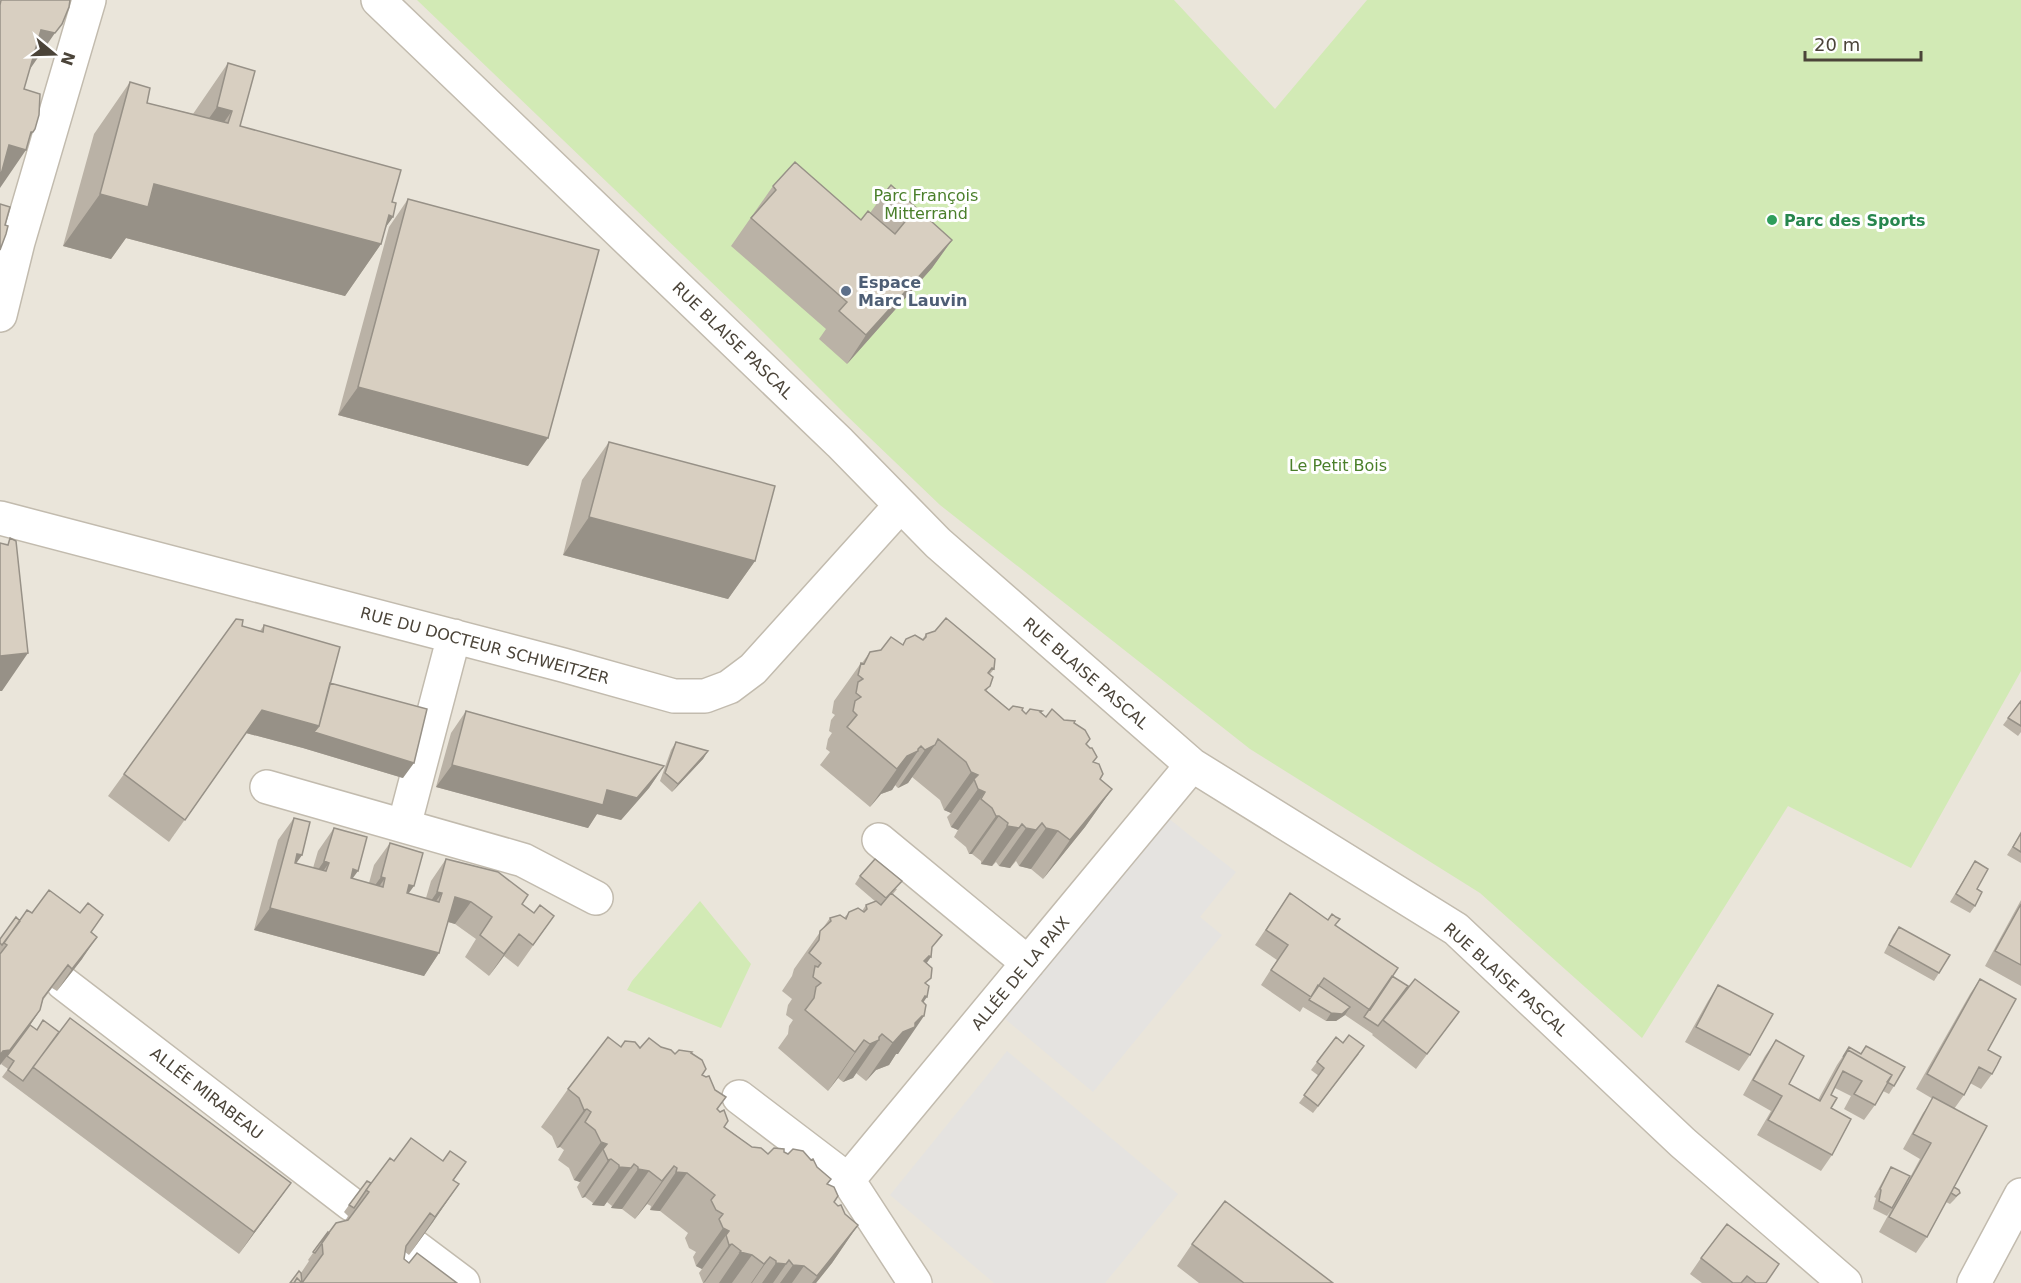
<svg xmlns="http://www.w3.org/2000/svg" width="2021" height="1283" font-family="'DejaVu Sans',sans-serif">
  <style>
    .residential { fill: #eae5da }
    .green { fill: #d2eab5 }
    .parking { fill: #e5e3e0 }
    .lines { fill: none; stroke-linecap: round; stroke-linejoin: round }
    .minor-casing { stroke: #c2bbae; stroke-width: 36 }
    .minor { stroke: #fff; stroke-width: 33 }
    .wall { fill: #bab2a6 }
    .shaded-wall { fill: #979187 }
    .building { fill: #d8cfc1; stroke: #979187; stroke-width: 1.5 }
    .leisure-dot { fill: #2e9e5b; stroke: #fff; stroke-width: 2 }
    .service-dot { fill: #5c6f8a; stroke: #fff; stroke-width: 2 }
    .labels { text-anchor: middle; stroke-width: 6; stroke-linejoin: round; paint-order: stroke }
    .park-label { font-size: 16px; fill: #4a7f2a; stroke: #fff }
    .leisure-label { font-size: 16px; font-weight: bold; fill: #27864d; stroke: #fff; text-anchor: start }
    .service-label { font-size: 16px; font-weight: bold; fill: #4e5e75; stroke: #fff; text-anchor: start }
    .street-label { font-size: 16px; fill: #4b4439; stroke: #fff }
  </style>
  <rect width="100%" height="100%" fill="#f6f3ec"/>
  <path class="residential" d="M 0,0 L 2021,0 L 2021,1283 L 0,1283 Z"/>
  <path class="green" d="M 417,0 L 1174,0 L 1275,109 L 1367,0 L 2021,0 L 2021,671 L 1911,868 L 1788,806 L 1642,1038 L 1480,893 L 1250,749 L 940,505 L 846,415 L 755,324 Z
    M 700,901 L 751,964 L 721,1028 L 627,990 L 632,981 Z"/>
  <path class="parking" d="M 1168,818 L 1236,872 L 1200,917 L 1222,935 L 1093,1092 L 1004,1018 Z
    M 1007,1051 L 1178,1194 L 1105,1283 L 994,1283 L 890,1195 Z"/>
  <g class="lines">
    <defs>
      <path id="minor" d="M 378,0 L 840,443 L 938,543 L 1192,765 L 1456,929 L 1683,1143 L 1845,1283
        M 0,315 L 18,242 L 89,0
        M 0,518 L 563,665 L 674,696 L 705,696 L 729,687 L 753,669 L 900,506
        M 267,787 L 523,860 L 596,898
        M 404,826 L 454,636
        M 879,840 L 1028,963
        M 63,983 L 351,1204
        M 739,1097 L 848,1180 L 1192,765
        M 848,1180 L 915,1283
        M 415,1247 L 463,1283
        M 1974,1283 L 2021,1195"/>
    </defs>
    <use href="#minor" class="minor-casing"/>
    <use href="#minor" class="minor"/>
  </g>
  <path class="wall" d="M 228,63 L 240,126 L 392,202 L 393,217 L 385,228 L 381,244 L 345,296 L 126,238 L 111,259 L 63,246 L 94,134 L 130,82 L 147,103 L 193,114 Z
    M 773,186 L 861,220 L 870,213 L 883,195 L 952,240 L 932,268 L 847,364 L 819,339 L 826,329 L 731,246 Z
    M 408,199 L 528,466 L 338,415 L 389,227 Z
    M 609,442 L 755,561 L 728,599 L 563,555 L 582,480 Z
    M 264,625 L 330,683 L 403,778 L 303,748 L 246,733 L 169,842 L 108,796 L 124,774 L 242,626 L 260,631 Z
    M 926,634 L 994,669 L 990,674 L 987,691 L 1009,710 L 1022,710 L 1026,714 L 1041,712 L 1046,717 L 1064,720 L 1074,723 L 1086,744 L 1100,779 L 1112,789 L 1085,827 L 1043,879 L 1031,869 L 1019,866 L 1016,861 L 1010,868 L 999,866 L 996,862 L 992,866 L 981,864 L 981,861 L 972,854 L 969,854 L 966,847 L 954,837 L 958,830 L 951,827 L 947,817 L 951,813 L 944,810 L 940,800 L 912,777 L 908,783 L 898,788 L 895,785 L 892,790 L 881,794 L 870,807 L 820,765 L 830,752 L 826,749 L 828,739 L 832,733 L 829,731 L 831,720 L 835,715 L 832,713 L 834,701 L 861,663 L 862,663 L 870,652 L 902,645 L 906,639 L 922,640 Z
    M 2021,701 L 2021,732 L 2018,736 L 2003,725 Z
    M 466,711 L 664,766 L 649,788 L 621,820 L 597,814 L 588,828 L 436,787 L 451,733 Z
    M 676,742 L 708,751 L 703,759 L 672,792 L 660,781 L 671,750 Z
    M 294,818 L 302,855 L 296,863 L 313,868 L 318,851 L 334,828 L 352,878 L 369,883 L 374,865 L 390,843 L 408,894 L 426,898 L 431,881 L 446,859 L 522,904 L 534,913 L 554,916 L 518,967 L 504,956 L 489,976 L 465,957 L 476,939 L 455,924 L 448,922 L 439,953 L 424,976 L 254,930 L 278,840 Z
    M 2021,833 L 2021,863 L 2007,855 Z
    M 1975,861 L 1977,889 L 1975,906 L 1970,913 L 1950,902 Z
    M 860,876 L 897,889 L 893,894 L 932,949 L 926,963 L 926,984 L 924,1002 L 898,1054 L 896,1054 L 889,1065 L 876,1070 L 866,1081 L 856,1073 L 853,1078 L 843,1082 L 838,1078 L 828,1091 L 778,1048 L 788,1034 L 789,1026 L 793,1020 L 786,1015 L 788,1005 L 792,999 L 782,991 L 792,976 L 794,969 L 830,918 L 844,918 L 849,912 L 862,911 L 866,905 L 876,902 L 855,884 Z
    M 1290,893 L 1335,925 L 1392,976 L 1408,986 L 1459,1012 L 1416,1069 L 1372,1035 L 1373,1034 L 1345,1015 L 1336,1021 L 1326,1021 L 1303,1007 L 1300,1012 L 1261,985 L 1277,960 L 1255,945 Z
    M 2021,900 L 2021,986 L 1985,966 Z
    M 32,913 L 80,913 L 103,915 L 91,932 L 82,959 L 57,991 L 52,988 L 43,1000 L 40,1010 L 30,1025 L 37,1030 L 59,1032 L 291,1183 L 239,1254 L 2,1077 L 8,1069 L 1,1064 L 4,1059 L 0,1065 L 0,939 L 20,921 Z
    M 1899,927 L 1939,973 L 1934,981 L 1884,953 L 1893,935 Z
    M 1980,979 L 1992,1074 L 1981,1089 L 1970,1083 L 1964,1095 L 1954,1109 L 1954,1187 L 1960,1193 L 1954,1200 L 1950,1204 L 1946,1202 L 1927,1237 L 1916,1253 L 1879,1232 L 1891,1210 L 1887,1216 L 1873,1209 L 1876,1198 L 1874,1197 L 1886,1175 L 1891,1167 L 1907,1183 L 1920,1159 L 1903,1149 L 1923,1113 L 1933,1099 L 1916,1089 L 1970,994 Z
    M 1718,985 L 1750,1055 L 1739,1071 L 1685,1042 L 1708,1001 Z
    M 1336,1037 L 1359,1054 L 1313,1113 L 1299,1103 L 1319,1076 L 1311,1070 Z
    M 1776,1040 L 1789,1084 L 1818,1100 L 1837,1065 L 1849,1047 L 1861,1054 L 1866,1046 L 1894,1086 L 1889,1094 L 1883,1091 L 1875,1105 L 1864,1120 L 1844,1109 L 1851,1096 L 1835,1088 L 1831,1095 L 1832,1155 L 1821,1171 L 1757,1135 L 1771,1111 L 1743,1095 L 1765,1056 Z
    M 621,1047 L 640,1048 L 661,1047 L 675,1054 L 691,1053 L 702,1075 L 725,1127 L 752,1147 L 768,1154 L 784,1152 L 817,1167 L 831,1179 L 828,1184 L 838,1196 L 834,1202 L 845,1214 L 858,1225 L 832,1263 L 816,1283 L 703,1283 L 699,1273 L 702,1269 L 696,1266 L 693,1257 L 696,1252 L 689,1248 L 685,1238 L 688,1233 L 660,1211 L 650,1210 L 651,1206 L 647,1204 L 635,1219 L 622,1209 L 611,1208 L 612,1206 L 607,1202 L 604,1206 L 592,1205 L 593,1203 L 585,1197 L 582,1198 L 577,1187 L 580,1182 L 574,1180 L 569,1168 L 558,1160 L 564,1150 L 560,1147 L 557,1148 L 552,1136 L 541,1127 L 568,1089 Z
    M 394,1161 L 443,1161 L 466,1162 L 454,1180 L 433,1222 L 409,1255 L 405,1252 L 404,1259 L 409,1263 L 457,1283 L 290,1283 L 301,1273 L 309,1261 L 308,1260 L 328,1232 L 329,1233 L 345,1221 L 348,1216 L 344,1212 L 349,1205 Z
    M 1192,1244 L 1333,1283 L 1199,1283 L 1177,1266 Z
    M 1701,1258 L 1766,1283 L 1702,1283 L 1690,1274 Z"/>
  <path class="shaded-wall" d="M 41,30 L 55,33 L 28,72 Z
    M 217,107 L 232,111 L 195,163 L 180,159 Z
    M 31,132 L 33,132 L 22,149 L 26,150 L 0,188 L 0,158 L 9,145 Z
    M 154,184 L 389,215 L 393,217 L 375,242 L 381,244 L 345,296 L 126,238 L 111,259 L 63,246 L 100,194 Z
    M 952,240 L 932,268 L 847,364 L 866,335 Z
    M 358,387 L 548,438 L 528,466 L 338,415 Z
    M 589,517 L 755,561 L 728,599 L 563,555 Z
    M 28,653 L 2,691 L 0,691 L 0,656 Z
    M 262,710 L 319,726 L 414,763 L 403,778 L 303,748 L 246,733 L 169,842 Z
    M 935,745 L 908,783 L 898,788 L 925,750 Z
    M 921,746 L 916,752 L 918,751 L 892,790 L 881,794 L 870,807 L 897,769 L 907,756 Z
    M 708,751 L 703,759 L 672,792 L 678,784 Z
    M 452,765 L 664,766 L 649,788 L 621,820 L 597,814 L 588,828 L 436,787 Z
    M 971,772 L 978,775 L 951,813 L 944,810 Z
    M 978,789 L 985,792 L 958,830 L 951,827 Z
    M 1112,789 L 1085,827 L 1043,879 L 1070,840 Z
    M 996,816 L 999,816 L 972,854 L 969,854 Z
    M 1042,823 L 1010,868 L 999,866 L 1026,828 Z
    M 1022,824 L 992,866 L 981,864 L 1007,826 Z
    M 1046,828 L 1058,831 L 1031,869 L 1019,866 Z
    M 297,854 L 302,855 L 286,878 Z
    M 324,861 L 329,863 L 313,885 L 309,883 Z
    M 353,869 L 358,871 L 342,893 Z
    M 381,877 L 385,878 L 370,900 L 365,899 Z
    M 409,885 L 414,886 L 398,908 Z
    M 437,892 L 442,893 L 426,915 L 422,914 Z
    M 455,897 L 471,902 L 455,924 L 439,919 Z
    M 270,908 L 439,953 L 424,976 L 254,930 Z
    M 519,934 L 504,956 L 489,976 L 504,954 Z
    M 97,937 L 82,959 L 57,991 L 72,969 Z
    M 929,956 L 931,957 L 904,995 L 924,961 Z
    M 925,996 L 927,997 L 903,1031 L 922,1016 L 924,1016 L 898,1054 L 896,1054 L 889,1065 L 876,1070 L 866,1081 Z
    M 1350,1007 L 1345,1015 L 1336,1021 L 1326,1021 L 1331,1013 Z
    M 40,1010 L 25,1033 L 0,1065 L 0,1055 Z
    M 882,1034 L 877,1041 L 879,1040 L 853,1078 L 843,1082 L 870,1044 Z
    M 864,1040 L 838,1078 L 828,1091 L 855,1052 Z
    M 587,1109 L 560,1147 L 557,1148 L 584,1110 Z
    M 601,1142 L 607,1144 L 580,1182 L 574,1180 Z
    M 611,1159 L 585,1197 L 582,1198 L 608,1160 Z
    M 634,1164 L 604,1206 L 592,1205 L 619,1167 Z
    M 674,1166 L 647,1204 L 635,1219 L 662,1181 Z
    M 638,1169 L 649,1171 L 622,1209 L 611,1208 Z
    M 676,1172 L 687,1173 L 660,1211 L 650,1210 Z
    M 291,1183 L 275,1205 L 239,1254 L 254,1232 Z
    M 459,1184 L 433,1222 L 409,1255 L 435,1217 Z
    M 858,1225 L 832,1263 L 816,1283 L 812,1283 Z
    M 723,1228 L 729,1231 L 702,1269 L 696,1266 Z
    M 732,1244 L 705,1282 L 703,1283 L 729,1245 Z
    M 740,1252 L 752,1255 L 732,1283 L 719,1283 Z
    M 770,1257 L 752,1283 L 751,1283 L 764,1264 Z
    M 789,1260 L 773,1283 L 762,1283 L 776,1263 Z
    M 793,1265 L 804,1266 L 792,1283 L 780,1283 Z"/>
  <path class="building" d="M 1,0 L 70,0 L 69,7 L 62,24 L 55,33 L 41,30 L 24,89 L 40,94 L 39,115 L 35,129 L 33,132 L 31,132 L 26,150 L 9,145 L 0,178 L 0,5 Z
    M 228,63 L 255,71 L 240,126 L 401,170 L 392,202 L 396,203 L 393,217 L 389,215 L 381,244 L 154,184 L 148,207 L 100,194 L 130,82 L 150,88 L 147,103 L 228,123 L 232,111 L 217,107 Z
    M 795,162 L 861,220 L 868,211 L 895,234 L 908,218 L 883,195 L 891,185 L 952,240 L 866,335 L 839,311 L 847,302 L 751,218 L 776,190 L 773,186 Z
    M 408,199 L 599,250 L 548,438 L 358,387 Z
    M 0,204 L 10,207 L 5,225 L 8,226 L 6,234 L 0,250 Z
    M 609,442 L 775,486 L 755,561 L 589,517 Z
    M 10,538 L 16,541 L 28,653 L 0,656 L 0,543 L 8,545 Z
    M 946,618 L 995,659 L 994,669 L 992,668 L 988,673 L 993,677 L 990,686 L 985,690 L 1009,710 L 1013,706 L 1023,708 L 1022,710 L 1026,714 L 1030,709 L 1042,711 L 1040,712 L 1046,717 L 1052,709 L 1064,720 L 1075,721 L 1074,723 L 1085,730 L 1090,739 L 1086,744 L 1090,748 L 1092,748 L 1097,757 L 1093,762 L 1099,764 L 1103,774 L 1100,779 L 1112,789 L 1070,840 L 1058,831 L 1046,828 L 1042,823 L 1036,830 L 1026,828 L 1022,824 L 1019,828 L 1007,826 L 1008,823 L 999,816 L 996,816 L 992,808 L 981,799 L 985,792 L 978,789 L 974,779 L 978,775 L 971,772 L 966,762 L 938,739 L 935,745 L 925,750 L 921,746 L 918,749 L 918,751 L 907,756 L 897,769 L 847,727 L 857,715 L 853,711 L 855,701 L 861,697 L 856,693 L 858,682 L 863,679 L 858,675 L 861,663 L 864,664 L 870,652 L 881,650 L 891,637 L 903,645 L 906,639 L 915,635 L 923,640 L 926,637 L 926,634 L 935,631 Z
    M 236,619 L 243,620 L 242,626 L 263,632 L 264,625 L 340,647 L 319,726 L 262,710 L 185,820 L 124,774 Z
    M 330,683 L 427,709 L 414,763 L 314,732 L 319,726 Z
    M 2021,701 L 2021,726 L 2008,718 Z
    M 466,711 L 664,766 L 637,798 L 607,790 L 603,805 L 452,765 Z
    M 676,742 L 708,751 L 678,784 L 665,773 Z
    M 294,818 L 310,822 L 302,855 L 297,854 L 295,863 L 326,871 L 329,863 L 324,861 L 334,828 L 367,837 L 358,871 L 353,869 L 351,878 L 383,887 L 385,878 L 381,877 L 390,843 L 423,853 L 414,886 L 409,885 L 407,893 L 439,902 L 442,893 L 437,892 L 446,859 L 498,872 L 528,895 L 522,904 L 534,913 L 540,905 L 554,916 L 533,945 L 519,934 L 504,954 L 480,935 L 492,917 L 471,902 L 455,897 L 439,953 L 270,908 Z
    M 2021,833 L 2021,852 L 2013,847 Z
    M 875,859 L 902,881 L 886,898 L 860,876 Z
    M 1975,861 L 1988,869 L 1977,889 L 1982,892 L 1975,906 L 1956,894 Z
    M 49,890 L 80,913 L 88,903 L 103,915 L 91,932 L 97,937 L 72,969 L 68,965 L 43,998 L 40,1010 L 10,1050 L 3,1051 L 0,1055 L 0,954 L 7,945 L 4,943 L 27,910 L 32,913 Z
    M 891,893 L 942,935 L 932,947 L 931,957 L 929,956 L 924,961 L 932,968 L 931,978 L 925,983 L 929,986 L 927,997 L 925,996 L 922,1001 L 926,1005 L 924,1016 L 922,1016 L 915,1023 L 915,1027 L 903,1032 L 893,1043 L 882,1034 L 879,1037 L 879,1040 L 870,1044 L 864,1040 L 855,1052 L 805,1010 L 814,998 L 816,987 L 821,983 L 813,977 L 815,966 L 818,967 L 821,963 L 809,953 L 819,940 L 820,931 L 831,921 L 830,918 L 840,915 L 846,919 L 849,912 L 858,908 L 864,912 L 867,909 L 866,905 L 876,901 L 881,905 Z
    M 1290,893 L 1328,920 L 1332,914 L 1336,917 L 1340,919 L 1335,925 L 1398,968 L 1370,1010 L 1324,978 L 1311,997 L 1271,970 L 1288,945 L 1266,930 Z
    M 2021,904 L 2021,965 L 1995,951 Z
    M 16,917 L 20,921 L 2,945 L 0,943 L 0,939 Z
    M 1899,927 L 1950,955 L 1939,973 L 1889,945 Z
    M 1392,976 L 1408,986 L 1378,1026 L 1364,1017 Z
    M 1415,979 L 1459,1012 L 1427,1054 L 1383,1020 Z
    M 1980,979 L 2016,999 L 1988,1050 L 2001,1057 L 1997,1065 L 1992,1074 L 1979,1067 L 1964,1095 L 1927,1074 Z
    M 1318,985 L 1350,1007 L 1342,1014 L 1331,1013 L 1309,1000 Z
    M 1718,985 L 1773,1014 L 1750,1055 L 1696,1027 Z
    M 70,1018 L 291,1183 L 254,1232 L 33,1067 Z
    M 43,1020 L 59,1032 L 23,1081 L 8,1070 L 14,1061 L 7,1056 L 30,1025 L 37,1030 Z
    M 1349,1035 L 1364,1046 L 1318,1106 L 1304,1095 L 1324,1068 L 1317,1062 L 1336,1037 L 1343,1043 Z
    M 608,1037 L 621,1047 L 625,1041 L 635,1042 L 640,1048 L 649,1038 L 661,1047 L 671,1050 L 675,1054 L 679,1050 L 692,1052 L 691,1053 L 702,1060 L 706,1069 L 702,1075 L 706,1077 L 709,1076 L 715,1090 L 726,1097 L 717,1109 L 720,1112 L 724,1110 L 728,1121 L 724,1127 L 752,1147 L 761,1148 L 768,1154 L 774,1148 L 784,1149 L 784,1152 L 788,1154 L 793,1149 L 803,1151 L 811,1160 L 813,1159 L 817,1167 L 831,1179 L 827,1184 L 834,1187 L 838,1196 L 834,1202 L 838,1206 L 841,1205 L 845,1214 L 858,1225 L 817,1276 L 804,1266 L 793,1265 L 789,1260 L 786,1264 L 776,1263 L 776,1261 L 770,1257 L 764,1264 L 752,1255 L 740,1252 L 741,1251 L 732,1244 L 729,1245 L 726,1235 L 729,1231 L 723,1228 L 719,1219 L 723,1214 L 716,1210 L 711,1200 L 715,1195 L 687,1173 L 676,1172 L 677,1168 L 674,1166 L 662,1181 L 649,1171 L 638,1169 L 638,1167 L 634,1164 L 631,1168 L 619,1167 L 619,1165 L 611,1159 L 608,1160 L 603,1149 L 607,1144 L 601,1142 L 595,1130 L 585,1122 L 591,1112 L 587,1109 L 584,1110 L 579,1098 L 568,1089 Z
    M 1776,1040 L 1804,1056 L 1789,1084 L 1820,1101 L 1848,1050 L 1892,1075 L 1875,1105 L 1854,1094 L 1862,1081 L 1843,1071 L 1831,1095 L 1837,1098 L 1831,1108 L 1851,1119 L 1832,1155 L 1768,1120 L 1782,1096 L 1753,1080 Z
    M 1866,1046 L 1905,1067 L 1894,1086 L 1887,1082 L 1892,1075 L 1848,1050 L 1843,1057 L 1849,1047 L 1861,1054 Z
    M 1933,1097 L 1987,1126 L 1927,1237 L 1889,1217 L 1931,1143 L 1913,1134 Z
    M 411,1138 L 443,1161 L 450,1151 L 466,1162 L 453,1180 L 459,1184 L 435,1217 L 430,1213 L 406,1246 L 404,1259 L 409,1263 L 417,1253 L 457,1283 L 302,1283 L 323,1254 L 322,1242 L 336,1223 L 348,1220 L 369,1192 L 366,1190 L 390,1158 L 394,1161 Z
    M 1891,1167 L 1910,1176 L 1892,1208 L 1879,1201 L 1881,1190 L 1880,1189 Z
    M 367,1181 L 371,1183 L 354,1208 L 349,1205 Z
    M 1954,1187 L 1959,1190 L 1960,1193 L 1956,1196 L 1951,1193 Z
    M 1225,1201 L 1333,1283 L 1244,1283 L 1192,1244 Z
    M 1727,1224 L 1779,1264 L 1766,1283 L 1756,1283 L 1747,1276 L 1741,1283 L 1733,1283 L 1701,1258 Z
    M 328,1232 L 329,1233 L 315,1253 L 313,1252 Z
    M 299,1271 L 301,1273 L 302,1283 L 297,1278 L 294,1283 L 290,1283 Z
    M 297,1278 L 302,1283 L 294,1283 Z"/>
  <circle class="leisure-dot" cx="1772" cy="220" r="6"/>
  <circle class="service-dot" cx="846" cy="291" r="6"/>
  <g class="labels">
    <g class="park-label">
      <text x="926" y="201">Parc François<tspan x="926" dy="18">Mitterrand</tspan></text>
      <text x="1338" y="471">Le Petit Bois</text>
    </g>
    <g class="leisure-label">
      <text x="1784" y="226">Parc des Sports</text>
    </g>
    <g class="service-label">
      <text x="858" y="288">Espace<tspan x="858" dy="18">Marc Lauvin</tspan></text>
    </g>
    <g class="street-label">
      <text transform="translate(733 340) rotate(44)" y="6">RUE BLAISE PASCAL</text>
      <text transform="translate(485 645) rotate(15)" y="6">RUE DU DOCTEUR SCHWEITZER</text>
      <text transform="translate(1086 673) rotate(41)" y="6">RUE BLAISE PASCAL</text>
      <text transform="translate(1020 973) rotate(-50)" y="6">ALLÉE DE LA PAIX</text>
      <text transform="translate(1506 979) rotate(42)" y="6">RUE BLAISE PASCAL</text>
      <text transform="translate(207 1093) rotate(38)" y="6">ALLÉE MIRABEAU</text>
    </g>
  </g>
  <g transform="translate(54 54) rotate(109)" stroke="#ffffff" stroke-width="4.5" paint-order="stroke">
  <path d="M0-4.5L10 22L0 15L-10 22Z" fill="#4b4439"/>
  <text y="-9" font-size="16" font-weight="bold" text-anchor="middle" fill="#4b4439">N</text>
  </g>
  <path d="M1805 51v9h116v-9" fill="none" stroke="#4b4439" stroke-width="3"/>
  <text x="1814" y="51" font-size="18" fill="#4b4439" stroke="#ffffff" stroke-width="4.5" paint-order="stroke">20 m</text>
</svg>
